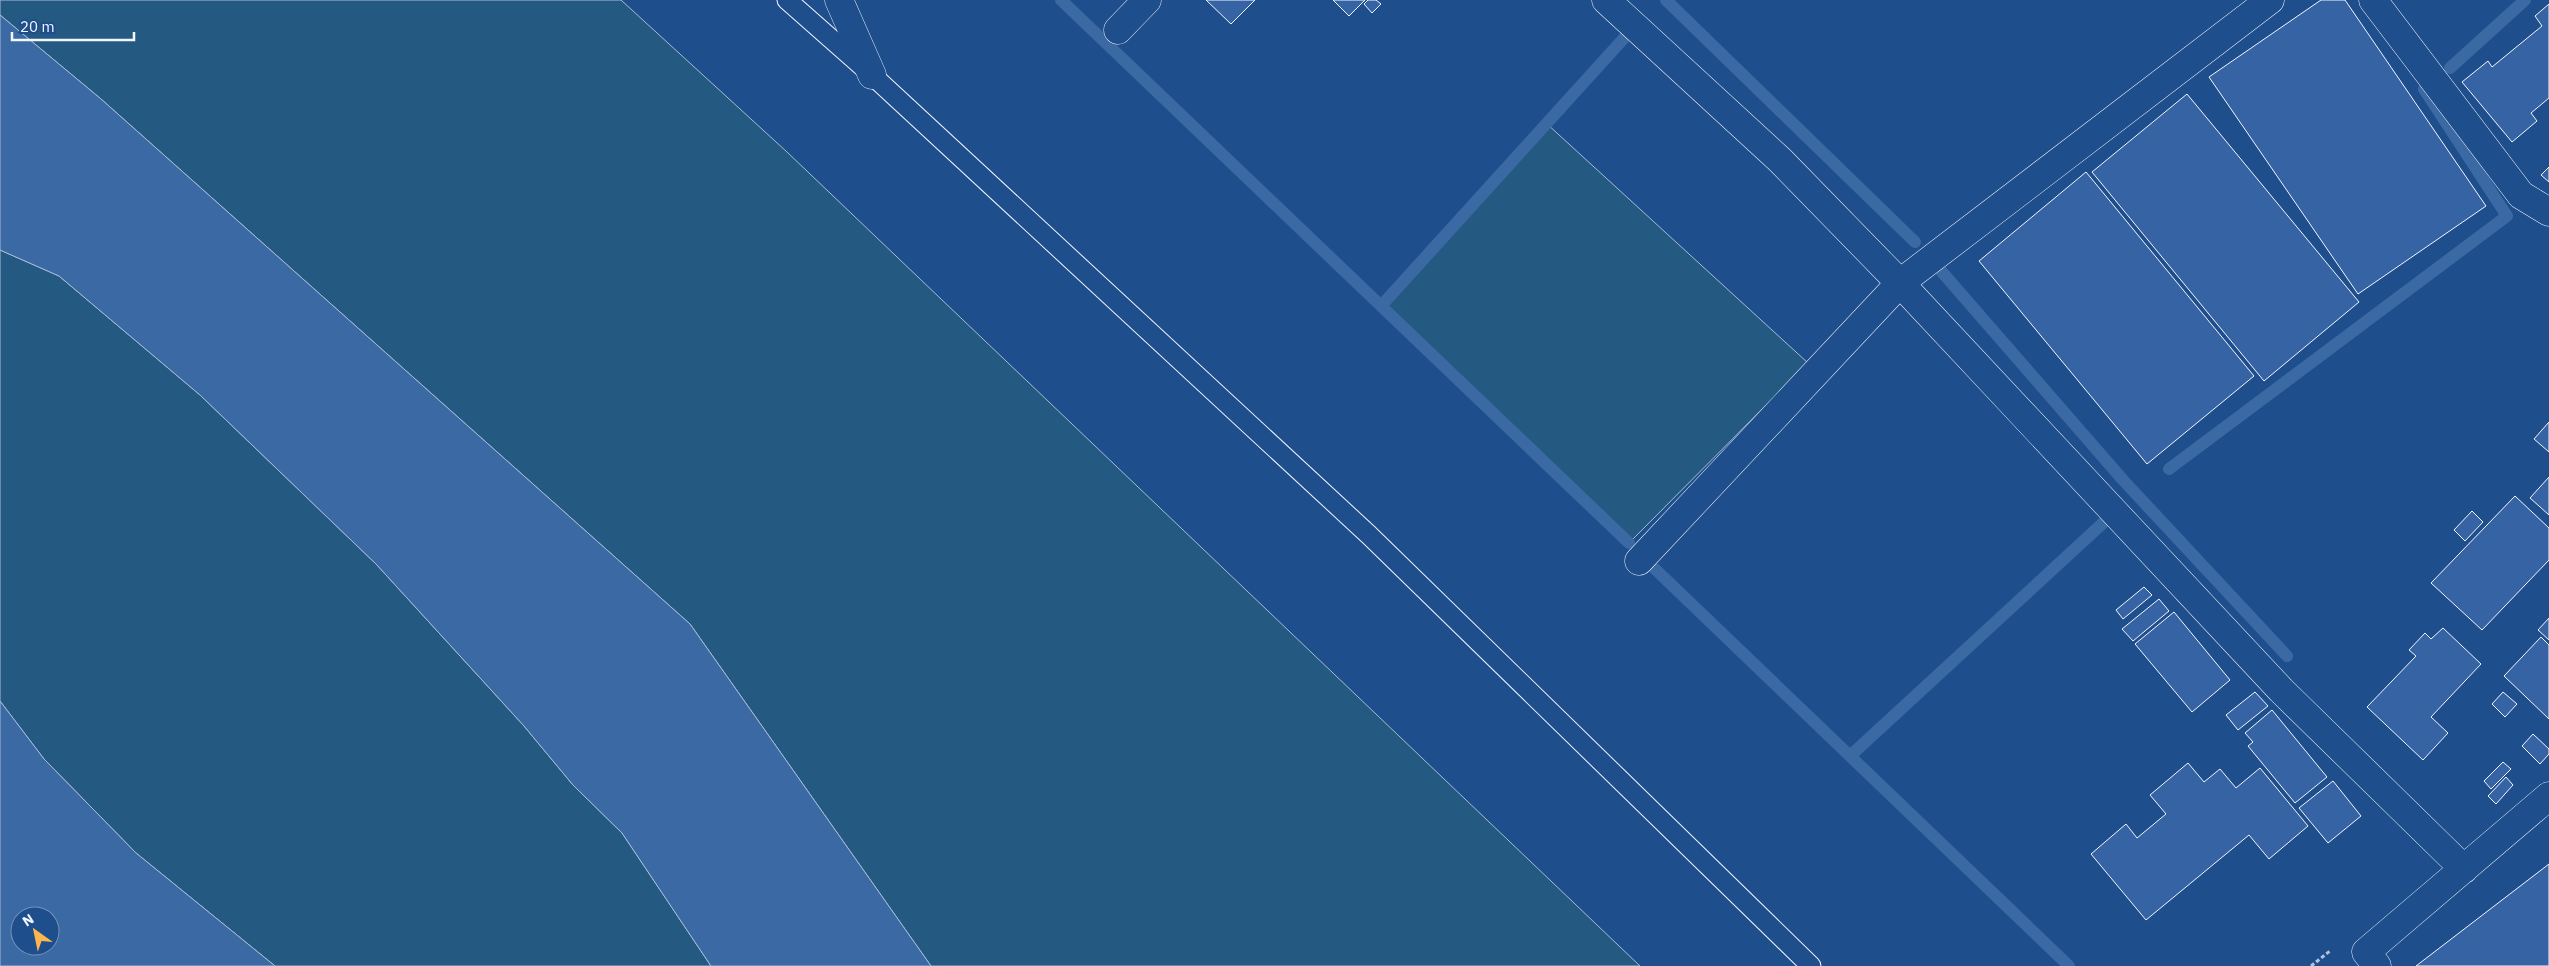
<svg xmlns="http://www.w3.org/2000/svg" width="2549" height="966" font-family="'IBM Plex Sans',sans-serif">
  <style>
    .green { fill: #245a82; stroke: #a8bbd7 }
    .water { fill: #3b69a3; stroke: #a8bbd7; fill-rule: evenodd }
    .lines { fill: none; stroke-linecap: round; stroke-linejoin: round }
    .stream { stroke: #3b69a3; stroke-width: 12 }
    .building { fill: #3563a3; stroke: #f2f6ff }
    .lane-casing { stroke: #f2f6ff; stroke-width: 21 }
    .street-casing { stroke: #f2f6ff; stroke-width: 29 }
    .path { stroke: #b3c4dc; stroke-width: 3; stroke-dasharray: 4 2.5; stroke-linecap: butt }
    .lane { stroke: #1f4e8c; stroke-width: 19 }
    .street { stroke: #1f4e8c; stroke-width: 28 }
  </style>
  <rect width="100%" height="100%" fill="#1f4e8c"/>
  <path class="green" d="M 0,0 L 621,0 L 787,152 L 1640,966 L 931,966 L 690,624 L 101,99 L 0,15 Z
    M 1546,123 L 1808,363 L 1629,543 L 1381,306 Z
    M 0,250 L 59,276 L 200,395 L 376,564 L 524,726 L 573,785 L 622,833 L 711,966 L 275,966 L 136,853 L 44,759 L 0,701 Z"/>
  <path class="water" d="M 0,15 L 101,99 L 690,624 L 931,966 L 711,966 L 622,833 L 573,785 L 524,726 L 376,564 L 200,395 L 59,276 L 0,250 Z
    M 0,701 L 44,759 L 136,853 L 275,966 L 0,966 ZM 20,916 L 50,916 L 50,946 L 20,946 Z"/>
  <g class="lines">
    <path class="stream" d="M 1061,0 L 1629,543
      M 1666,0 L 1915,242
      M 2450,68 L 2525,0
      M 1942,272 L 2123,480 L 2287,656
      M 1381,306 L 1625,37
      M 2169,469 L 2507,216 L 2424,89
      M 1655,569 L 2069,966
      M 1850,756 L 2103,523"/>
  </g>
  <path class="building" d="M 1206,0 L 1255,0 L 1231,24 Z
    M 1333,0 L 1365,0 L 1349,16 Z
    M 1368,0 L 1376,0 L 1381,4 L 1372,13 L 1364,4 Z
    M 2321,0 L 2345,0 L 2486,206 L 2358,294 L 2209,77 Z
    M 2549,4 L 2549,98 L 2531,113 L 2537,121 L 2512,142 L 2462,82 L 2488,61 L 2492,67 L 2542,26 L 2535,16 Z
    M 2187,94 L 2359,302 L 2264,381 L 2092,172 Z
    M 2549,167 L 2549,182 L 2541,175 Z
    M 2086,172 L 2254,376 L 2147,464 L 1979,261 Z
    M 2549,422 L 2549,452 L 2534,439 Z
    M 2549,477 L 2549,515 L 2530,498 Z
    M 2515,496 L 2549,528 L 2549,560 L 2482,630 L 2431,583 Z
    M 2472,511 L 2483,522 L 2465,541 L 2454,530 Z
    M 2144,587 L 2152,595 L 2123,619 L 2116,610 Z
    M 2159,599 L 2169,611 L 2133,641 L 2122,629 Z
    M 2174,612 L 2230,680 L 2192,712 L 2135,644 Z
    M 2549,618 L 2549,640 L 2538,630 Z
    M 2443,628 L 2481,664 L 2431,717 L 2448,733 L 2423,760 L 2367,707 L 2416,656 L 2409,650 L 2425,633 L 2431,639 Z
    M 2541,637 L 2549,645 L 2549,719 L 2504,676 Z
    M 2255,692 L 2268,706 L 2238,730 L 2226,715 Z
    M 2503,692 L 2517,704 L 2505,717 L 2492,704 Z
    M 2272,710 L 2327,777 L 2295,803 L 2248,746 L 2253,742 L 2245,733 Z
    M 2533,734 L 2549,749 L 2549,754 L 2540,764 L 2522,746 Z
    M 2503,762 L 2511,769 L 2491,789 L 2484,781 Z
    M 2188,763 L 2204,782 L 2220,769 L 2236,788 L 2260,768 L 2308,826 L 2269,859 L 2249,835 L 2146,920 L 2091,854 L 2126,824 L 2137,838 L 2166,814 L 2150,795 Z
    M 2506,777 L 2513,785 L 2496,804 L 2488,796 Z
    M 2333,781 L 2361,816 L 2328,843 L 2299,808 Z
    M 2549,864 L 2549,966 L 2416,966 Z"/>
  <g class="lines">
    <defs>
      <path id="lane" d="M 787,0 L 872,75 L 1369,535 L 1811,966"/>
      <path id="street" d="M 839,0 L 872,75
        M 1606,0 L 1780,160 L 1900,283 L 2281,690 L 2464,869
        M 2373,0 L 2521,195 L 2549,212
        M 1118,30 L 1147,0
        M 1639,561 L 1900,283 L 2270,0
        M 2377,966 L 2366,952 L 2549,796"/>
    </defs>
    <use href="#lane" class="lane-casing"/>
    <use href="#street" class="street-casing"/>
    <path class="path" d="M 2311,966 L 2330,951"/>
    <use href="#lane" class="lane"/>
    <use href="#street" class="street"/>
  </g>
  <g transform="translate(35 931) rotate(327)"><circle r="24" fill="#1f4e8c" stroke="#7391ba"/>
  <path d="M0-4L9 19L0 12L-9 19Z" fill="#ffb74d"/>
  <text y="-8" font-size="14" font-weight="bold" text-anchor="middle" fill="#f2f6ff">N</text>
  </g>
  <path d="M12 32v8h122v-8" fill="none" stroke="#f2f6ff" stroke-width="2.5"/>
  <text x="20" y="32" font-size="15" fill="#f2f6ff" stroke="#1f4e8c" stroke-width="4" paint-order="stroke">20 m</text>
</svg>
